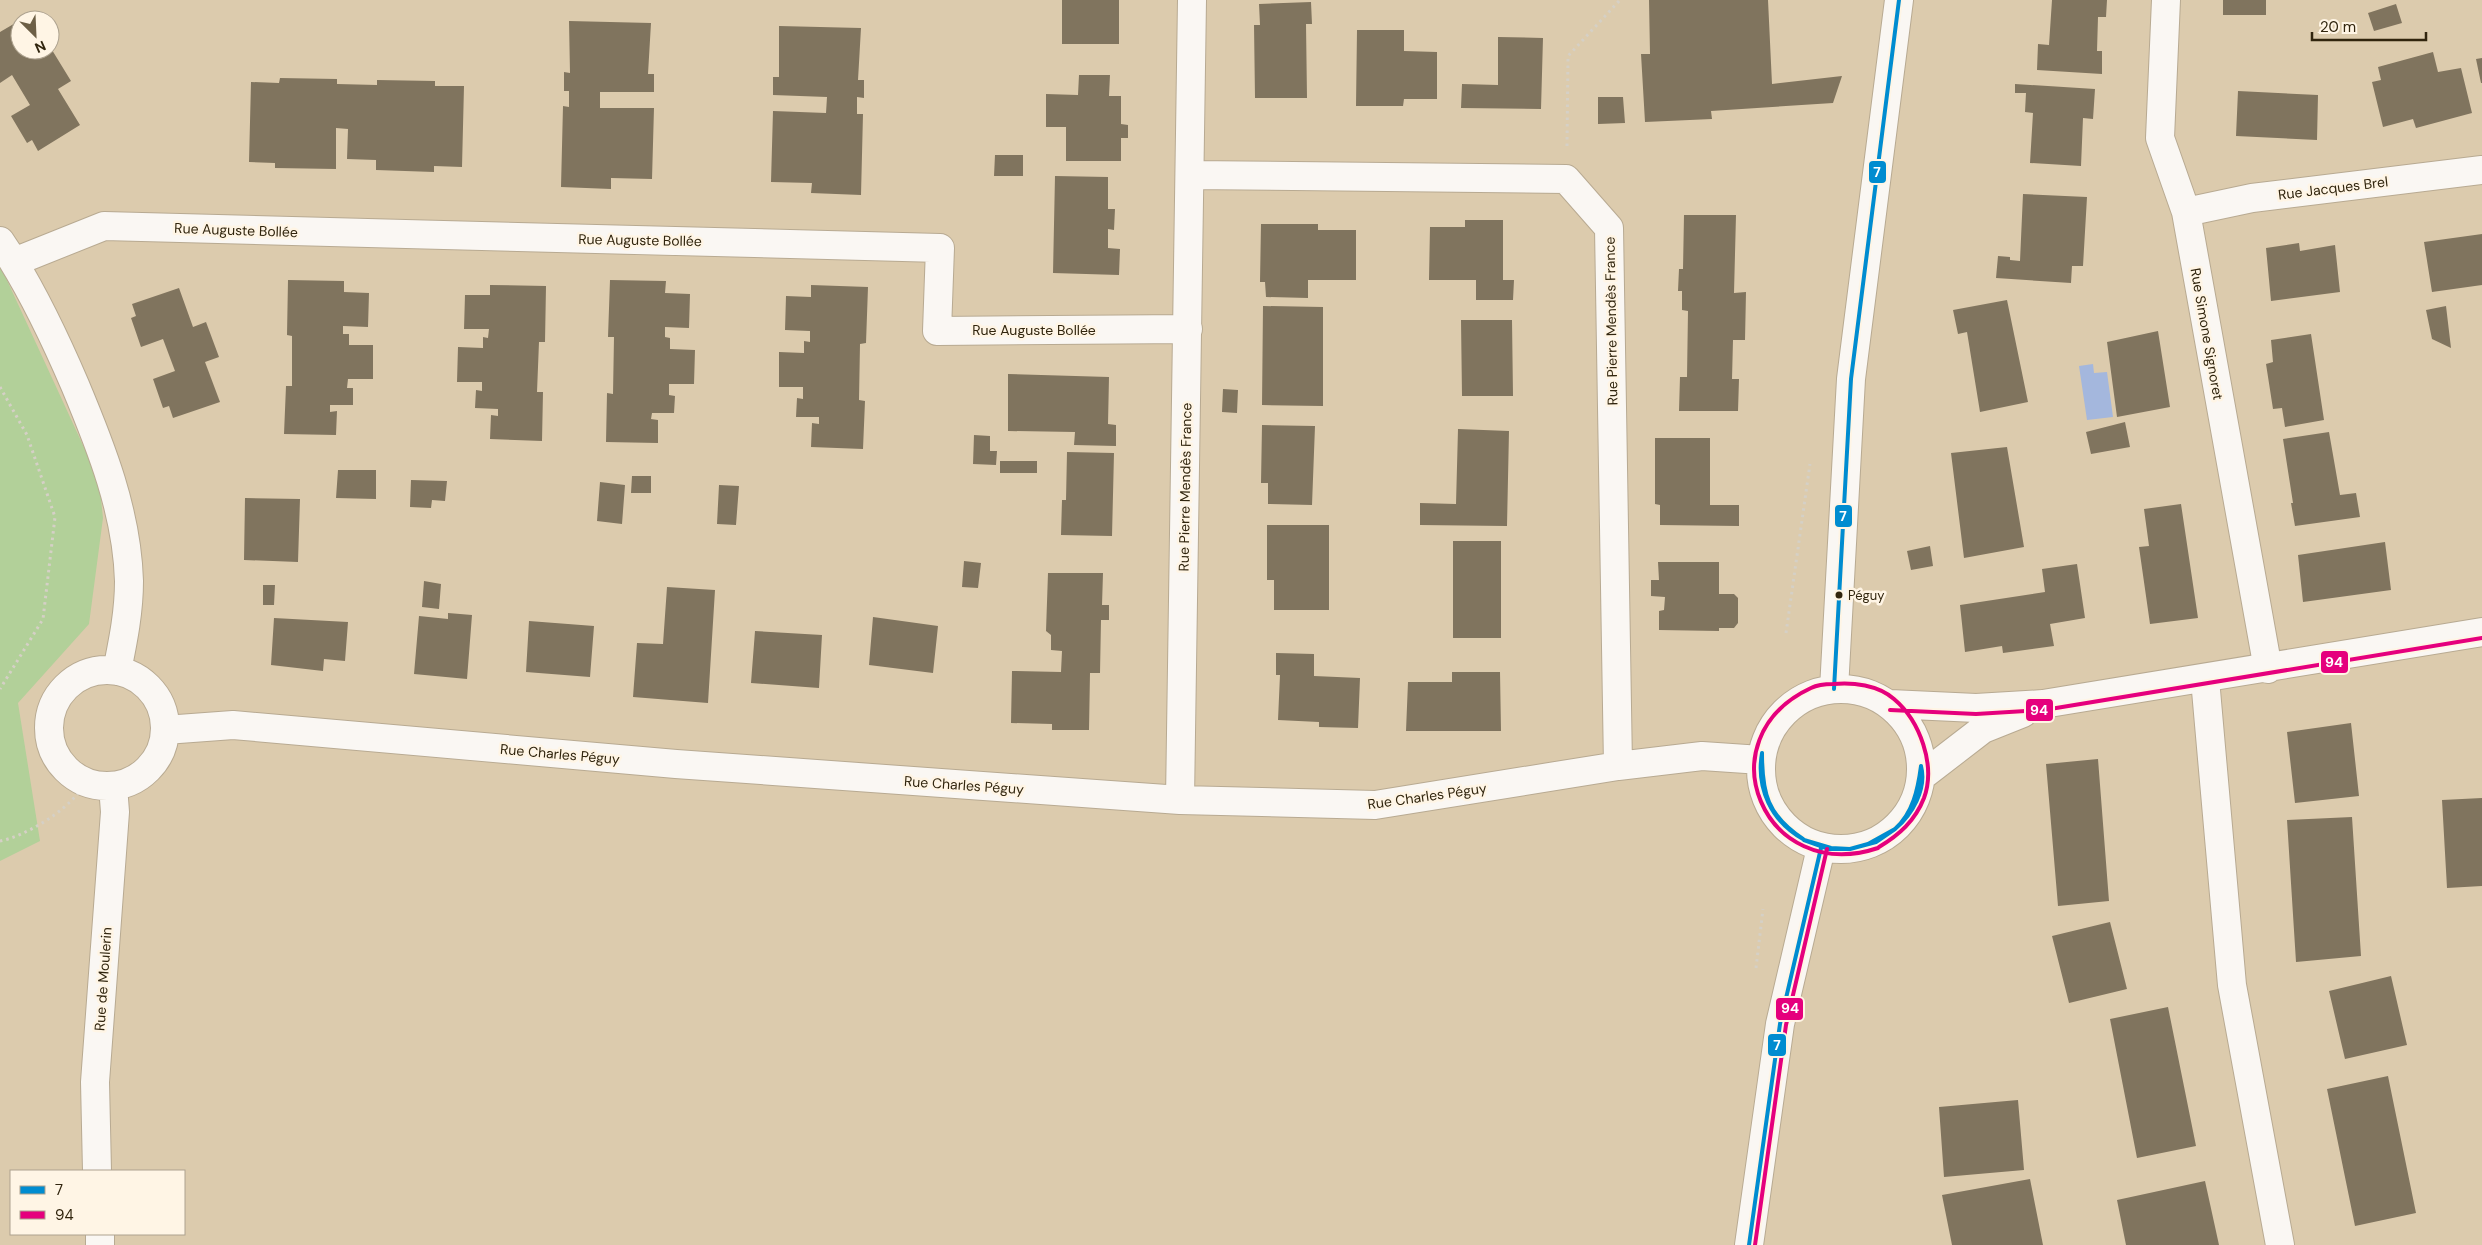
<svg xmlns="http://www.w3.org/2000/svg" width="2482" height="1245" font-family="'DM Sans',sans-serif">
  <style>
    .green { fill: #b2d099 }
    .water { fill: #a4b7dd }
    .building { fill: #80745e }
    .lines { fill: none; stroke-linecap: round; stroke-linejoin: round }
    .minor-casing { stroke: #b8aa92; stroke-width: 30 }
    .path { stroke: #d5d0c6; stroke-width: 3; stroke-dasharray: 2.5 4; stroke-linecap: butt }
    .minor { stroke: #faf7f3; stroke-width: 28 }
    .bus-1-casing { stroke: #fff5e5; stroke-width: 8 }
    .bus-2-casing { stroke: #fff5e5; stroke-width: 8 }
    .bus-1 { stroke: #008cd0; stroke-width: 4 }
    .bus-2 { stroke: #e5007d; stroke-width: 4 }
    .bus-dot { fill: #31250e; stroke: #fff5e5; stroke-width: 2 }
    .labels { text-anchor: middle; stroke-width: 5; stroke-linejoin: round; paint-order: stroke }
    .bus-label { font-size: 13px; fill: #31250e; stroke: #fff5e5; text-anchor: start }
    .street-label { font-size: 14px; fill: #31250e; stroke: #fff5e5 }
    .line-badge { stroke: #fff5e5; stroke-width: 2 }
    .badge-label { font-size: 14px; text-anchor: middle; font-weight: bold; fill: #fff }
  </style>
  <rect width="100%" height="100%" fill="#dccbad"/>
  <path class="green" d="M 0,265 L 99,480 L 103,518 L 89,624 L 18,703 L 40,841 L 0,861 Z"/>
  <path class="water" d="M 2093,364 L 2094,373 L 2107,372 L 2113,417 L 2087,420 L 2079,366 Z"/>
  <path class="building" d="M 1062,0 L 1119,0 L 1119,44 L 1062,44 Z
    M 1649,0 L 1768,0 L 1772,84 L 1842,76 L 1833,103 L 1711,111 L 1712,119 L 1645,122 L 1641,54 L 1650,54 Z
    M 2052,0 L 2107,0 L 2106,17 L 2098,17 L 2097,51 L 2102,51 L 2102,74 L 2037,70 L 2038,44 L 2049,45 Z
    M 2223,0 L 2266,0 L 2266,15 L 2223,15 Z
    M 1311,2 L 1312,24 L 1306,24 L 1307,98 L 1255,98 L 1254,25 L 1260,25 L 1259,4 Z
    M 2396,4 L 2402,23 L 2374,31 L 2368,13 Z
    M 569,21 L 651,23 L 648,74 L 654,74 L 654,92 L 600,92 L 600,108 L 654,108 L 652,179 L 611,178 L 611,189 L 561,187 L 563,106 L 569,107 L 569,91 L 564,91 L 564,72 L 570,73 Z
    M 17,22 L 20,26 L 20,50 L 35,50 L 39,57 L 52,50 L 71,81 L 58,89 L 80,125 L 38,151 L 32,140 L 27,143 L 11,116 L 30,105 L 12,75 L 0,83 L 0,32 Z
    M 779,26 L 861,28 L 858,80 L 864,80 L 864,98 L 857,97 L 857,114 L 863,114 L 861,195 L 811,193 L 812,183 L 771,182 L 773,111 L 826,113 L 827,97 L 773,95 L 773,77 L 779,77 Z
    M 1357,30 L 1404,30 L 1404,51 L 1437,52 L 1437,99 L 1404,99 L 1403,106 L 1356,106 Z
    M 1498,37 L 1543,38 L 1541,109 L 1461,108 L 1462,84 L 1498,85 Z
    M 2433,52 L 2438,72 L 2461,68 L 2472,113 L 2416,128 L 2413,119 L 2383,127 L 2372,82 L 2381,80 L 2378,67 Z
    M 2482,58 L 2482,83 L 2481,83 L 2476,59 Z
    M 1079,75 L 1110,75 L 1109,96 L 1121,96 L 1121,124 L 1128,125 L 1128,138 L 1121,138 L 1121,161 L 1066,161 L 1066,127 L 1046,127 L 1046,94 L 1078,95 Z
    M 280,78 L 337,79 L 337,84 L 377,85 L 377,80 L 435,81 L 435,86 L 464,86 L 462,167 L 434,166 L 434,172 L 376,170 L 376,160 L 347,159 L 348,129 L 336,128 L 336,169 L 275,168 L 275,163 L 249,162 L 251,82 L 279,83 Z
    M 2015,84 L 2095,89 L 2093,119 L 2083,118 L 2081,166 L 2030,163 L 2033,113 L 2025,112 L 2026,93 L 2015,93 Z
    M 2238,91 L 2318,95 L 2317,140 L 2236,136 Z
    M 1598,97 L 1623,97 L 1625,123 L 1598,124 Z
    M 995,155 L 1023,155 L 1023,176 L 994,176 Z
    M 1055,176 L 1108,177 L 1108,209 L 1115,209 L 1114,230 L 1108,229 L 1108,248 L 1120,249 L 1119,275 L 1053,273 Z
    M 2023,194 L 2087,197 L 2083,266 L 2072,266 L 2071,283 L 1996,278 L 1998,256 L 2010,257 L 2010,260 L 2020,261 Z
    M 1684,215 L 1736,215 L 1734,293 L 1746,292 L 1745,340 L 1733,340 L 1732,379 L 1739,379 L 1738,411 L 1679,411 L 1680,377 L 1687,377 L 1688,311 L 1682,310 L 1682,291 L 1678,291 L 1679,269 L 1683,269 Z
    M 1465,220 L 1503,220 L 1503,280 L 1514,280 L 1513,300 L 1476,300 L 1476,280 L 1429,280 L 1430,227 L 1465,227 Z
    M 1261,224 L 1318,224 L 1318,230 L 1356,230 L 1356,280 L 1308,280 L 1308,298 L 1266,297 L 1265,282 L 1260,282 Z
    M 2482,234 L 2482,285 L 2432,292 L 2424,242 Z
    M 2299,243 L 2300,251 L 2335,245 L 2340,292 L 2271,301 L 2266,248 Z
    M 288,280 L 344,281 L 344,292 L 369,293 L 368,327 L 343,326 L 343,334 L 349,334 L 349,345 L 373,345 L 373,379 L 348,379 L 347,388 L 353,388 L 353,405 L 330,405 L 330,412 L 337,411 L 336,435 L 284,434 L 286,386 L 292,386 L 292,336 L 287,335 Z
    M 610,280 L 666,281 L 665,293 L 690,294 L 689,328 L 665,327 L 665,337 L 670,338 L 670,349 L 695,350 L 694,384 L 669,384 L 669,395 L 675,396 L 674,413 L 652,413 L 651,419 L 658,420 L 658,443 L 606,442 L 607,393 L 613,394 L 614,337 L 608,337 Z
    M 490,285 L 546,286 L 545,342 L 539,342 L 537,392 L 543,392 L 542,441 L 490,439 L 491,415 L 498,416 L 498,409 L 475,408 L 476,390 L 482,391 L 482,382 L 457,382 L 458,347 L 483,348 L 483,337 L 488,338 L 489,329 L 464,329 L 465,295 L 490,295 Z
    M 811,285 L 868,287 L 866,343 L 860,344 L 859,400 L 865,401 L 863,449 L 811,447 L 812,423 L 819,424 L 819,417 L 796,417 L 797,398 L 803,399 L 803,387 L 779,387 L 779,352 L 804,353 L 804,341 L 810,342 L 810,331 L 785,330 L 786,296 L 811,297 Z
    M 179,288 L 193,327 L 206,322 L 219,357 L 205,362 L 220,402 L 173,418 L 169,406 L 163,408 L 153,379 L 175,371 L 163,339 L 141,347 L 131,318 L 136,316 L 132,304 Z
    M 2007,300 L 2028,402 L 1980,412 L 1967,332 L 1958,334 L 1953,310 Z
    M 1263,306 L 1323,307 L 1323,406 L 1262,405 Z
    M 2446,306 L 2451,348 L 2432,339 L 2426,310 Z
    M 1461,320 L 1512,320 L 1513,396 L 1462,396 Z
    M 2158,331 L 2170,407 L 2117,417 L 2107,342 Z
    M 2311,334 L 2324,420 L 2285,427 L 2282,408 L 2273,409 L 2266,364 L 2273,362 L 2271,340 Z
    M 1008,374 L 1109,377 L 1108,424 L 1116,425 L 1116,446 L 1074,445 L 1075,432 L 1008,431 Z
    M 1223,389 L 1238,390 L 1237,413 L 1222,412 Z
    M 2125,422 L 2130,447 L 2091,454 L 2086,432 Z
    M 1262,425 L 1315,426 L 1312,505 L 1268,504 L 1268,483 L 1261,483 Z
    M 1458,429 L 1509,431 L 1507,526 L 1420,525 L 1420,503 L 1456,504 Z
    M 2329,432 L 2340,495 L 2356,493 L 2360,517 L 2295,526 L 2291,503 L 2293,503 L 2283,439 Z
    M 974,435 L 990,436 L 990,451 L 997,451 L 996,465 L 973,464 Z
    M 1655,438 L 1710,438 L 1710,505 L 1739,505 L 1739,526 L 1660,525 L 1660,505 L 1655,504 Z
    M 2007,447 L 2024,547 L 1964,558 L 1951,453 Z
    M 1067,452 L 1114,453 L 1112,536 L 1061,535 L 1062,500 L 1066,500 Z
    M 1000,461 L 1037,461 L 1037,473 L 1000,473 Z
    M 338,470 L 376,470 L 376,499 L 336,498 Z
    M 632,476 L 651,476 L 651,493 L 631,493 Z
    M 411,480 L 447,481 L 445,501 L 432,500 L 431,508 L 410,507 Z
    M 600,482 L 625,485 L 622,524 L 597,521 Z
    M 719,485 L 739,486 L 736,525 L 717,524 Z
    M 245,498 L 300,499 L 298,562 L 244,560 Z
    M 2181,504 L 2198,618 L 2150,624 L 2139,547 L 2149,546 L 2144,509 Z
    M 1267,525 L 1329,525 L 1329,610 L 1274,610 L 1274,580 L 1267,580 Z
    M 1453,541 L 1501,541 L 1501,638 L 1453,638 Z
    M 2385,542 L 2391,590 L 2303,602 L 2298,555 Z
    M 1930,546 L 1933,566 L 1911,570 L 1907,551 Z
    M 964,561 L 981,563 L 978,588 L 962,587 Z
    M 1658,562 L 1719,562 L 1719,594 L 1734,594 L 1738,598 L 1738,623 L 1734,628 L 1719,628 L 1719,631 L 1659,630 L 1659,611 L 1664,610 L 1665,597 L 1651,596 L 1651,580 L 1659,580 Z
    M 2077,564 L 2085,618 L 2050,624 L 2054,646 L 2003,653 L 2002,646 L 1965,652 L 1960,605 L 2045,592 L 2042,569 Z
    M 1048,573 L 1103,573 L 1102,605 L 1109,605 L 1109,620 L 1101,620 L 1100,673 L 1090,673 L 1089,730 L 1052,730 L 1052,724 L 1011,723 L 1012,671 L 1061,672 L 1062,651 L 1051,650 L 1051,635 L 1046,631 Z
    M 424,581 L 441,584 L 439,609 L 422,607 Z
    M 263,585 L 275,585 L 274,605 L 263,605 Z
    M 667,587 L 715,590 L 708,703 L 633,697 L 637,643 L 663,644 Z
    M 448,613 L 472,615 L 467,679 L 414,674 L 419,616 L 448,619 Z
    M 873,617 L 938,626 L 933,673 L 869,665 Z
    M 274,618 L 348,622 L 345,661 L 324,659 L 323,671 L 271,665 Z
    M 529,621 L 594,626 L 590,677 L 526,672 Z
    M 755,631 L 822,635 L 819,688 L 751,683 Z
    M 1276,653 L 1314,654 L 1314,676 L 1360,678 L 1358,728 L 1319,727 L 1319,722 L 1278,720 L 1280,675 L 1276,675 Z
    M 1452,672 L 1500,672 L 1501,731 L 1406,731 L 1408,682 L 1452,682 Z
    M 2351,723 L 2359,796 L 2295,803 L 2287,732 Z
    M 2098,759 L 2109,901 L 2058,906 L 2046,764 Z
    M 2482,798 L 2482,886 L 2447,888 L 2442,800 Z
    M 2352,817 L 2361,956 L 2296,962 L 2287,820 Z
    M 2110,922 L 2127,989 L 2069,1003 L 2052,936 Z
    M 2391,976 L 2407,1045 L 2345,1059 L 2329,991 Z
    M 2168,1007 L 2196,1146 L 2137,1158 L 2110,1019 Z
    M 2388,1076 L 2416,1213 L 2355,1226 L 2327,1089 Z
    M 2018,1100 L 2024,1170 L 1944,1177 L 1939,1107 Z
    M 2030,1179 L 2043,1245 L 1952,1245 L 1942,1195 Z
    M 2205,1181 L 2219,1245 L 2126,1245 L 2117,1200 Z"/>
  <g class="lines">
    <defs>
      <path id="minor" d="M 2166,0 L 2160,138 L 2186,212 L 2268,669
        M 1190,175 L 1566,179 L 1609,228 L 1618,766
        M 2186,212 L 2252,198 L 2482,170
        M 0,241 C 30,285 54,336 75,385 C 101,447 127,512 129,581 C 129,612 123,641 117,671
        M 14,262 L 104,226 L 940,248 L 937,331 L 1188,329
        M49 728a58 58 0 1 1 116 0a58 58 0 1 1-116 0Z
        M 2205,679 L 2232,985 L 2280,1245
        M1761 769a80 80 0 1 1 160 0a80 80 0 1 1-160 0Z
        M 1834,689 L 1851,379 L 1899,0
        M 1890,704 L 1976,708 L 2043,704 L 2482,632
        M 165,730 L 233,725 L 676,764 L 1180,800 L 1375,805 L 1618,766 L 1702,756 L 1761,760
        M 1922,776 L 1983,729 L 2023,713
        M 1180,800 L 1192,0
        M 97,1171 L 95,1082 L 115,812 L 113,786
        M 100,1234 L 100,1245
        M 1749,1245 L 1780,1024 L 1821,848"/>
    </defs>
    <use href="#minor" class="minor-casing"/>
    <path class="path" d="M 1567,146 L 1568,56 L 1620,0
      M 0,387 L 27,435 L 55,517 L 43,619 L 0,689
      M 1786,633 L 1810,464
      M 0,841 C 25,836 63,813 78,793
      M 1756,968 L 1763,909"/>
    <use href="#minor" class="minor"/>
    <defs>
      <path id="bus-1" d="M 1834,689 L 1851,379 L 1899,0
        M 1762,753 C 1762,793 1767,815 1803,839
        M 1762,753 C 1756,788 1771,821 1803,839
        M 1895,829 C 1913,813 1918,789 1921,766
        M 1895,829 C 1912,815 1927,789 1921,766
        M 1804,840 L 1831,848 L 1850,849
        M 1804,840 L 1829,849 L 1850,849
        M 1850,849 L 1868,844 L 1895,829
        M 1850,849 L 1876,842 L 1895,829
        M 1749,1245 L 1780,1024 L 1821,848"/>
      <path id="bus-2" d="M 1890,710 L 1976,714 L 2044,710 L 2482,638
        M 1878,848 C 1764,886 1702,739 1811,688 C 1817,685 1827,684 1833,684 C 1853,682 1878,685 1894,699 C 1920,721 1936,765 1924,798 C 1915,821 1899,835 1879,847
        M 1755,1245 L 1786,1025 L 1827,849"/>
    </defs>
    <use href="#bus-1" class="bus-1-casing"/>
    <use href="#bus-2" class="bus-2-casing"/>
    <use href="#bus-1" class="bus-1"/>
    <use href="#bus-2" class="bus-2"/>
  </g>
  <circle class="bus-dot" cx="1839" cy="595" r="4.5"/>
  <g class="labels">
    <g class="bus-label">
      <text x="1848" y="600">Péguy</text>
    </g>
    <g class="street-label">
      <text transform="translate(2333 188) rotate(-7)" y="5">Rue Jacques Brel</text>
      <text transform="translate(236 230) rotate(2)" y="5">Rue Auguste Bollée</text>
      <text transform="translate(640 240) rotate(1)" y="5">Rue Auguste Bollée</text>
      <text transform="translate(1611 321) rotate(-91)" y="5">Rue Pierre Mendès France</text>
      <text x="1034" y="335">Rue Auguste Bollée</text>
      <text transform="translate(2207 334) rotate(80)" y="5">Rue Simone Signoret</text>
      <text transform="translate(1185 487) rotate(-89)" y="5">Rue Pierre Mendès France</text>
      <text transform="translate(560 754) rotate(5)" y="5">Rue Charles Péguy</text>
      <text transform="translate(964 785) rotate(4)" y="5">Rue Charles Péguy</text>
      <text transform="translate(1427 796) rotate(-8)" y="5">Rue Charles Péguy</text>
      <text transform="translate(103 979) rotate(-86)" y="5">Rue de Moulerin</text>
    </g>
  </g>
  <g class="line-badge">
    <rect x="1868" y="160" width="19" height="24" rx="5" fill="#008cd0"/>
    <rect x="1834" y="504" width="19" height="24" rx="5" fill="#008cd0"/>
    <rect x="2320" y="650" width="29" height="24" rx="5" fill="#e5007d"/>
    <rect x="2025" y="698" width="29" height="24" rx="5" fill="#e5007d"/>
    <rect x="1775" y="997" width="29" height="24" rx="5" fill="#e5007d"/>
    <rect x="1767" y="1033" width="20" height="24" rx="5" fill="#008cd0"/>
  </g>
  <g class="badge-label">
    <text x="1877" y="177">7</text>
    <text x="1843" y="521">7</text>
    <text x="2334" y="667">94</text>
    <text x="2039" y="715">94</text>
    <text x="1790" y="1013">94</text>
    <text x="1777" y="1050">7</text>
  </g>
  <rect x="10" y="1170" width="175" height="65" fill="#fff5e5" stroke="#ada28f"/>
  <rect x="20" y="1186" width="25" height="8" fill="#008cd0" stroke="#ada28f"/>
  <text x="55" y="1195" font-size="15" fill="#31250e">7</text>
  <rect x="20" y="1211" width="25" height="8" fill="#e5007d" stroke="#ada28f"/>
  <text x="55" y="1220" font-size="15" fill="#31250e">94</text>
  <g transform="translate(35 35) rotate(156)"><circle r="24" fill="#fff5e5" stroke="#ada28f"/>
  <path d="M0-4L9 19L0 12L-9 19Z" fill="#6d5f46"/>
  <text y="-8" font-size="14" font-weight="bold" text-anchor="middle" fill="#31250e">N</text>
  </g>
  <path d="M2312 32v8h114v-8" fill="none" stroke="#31250e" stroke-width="2.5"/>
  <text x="2320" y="32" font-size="15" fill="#31250e" stroke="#fff5e5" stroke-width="4" paint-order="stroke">20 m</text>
</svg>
